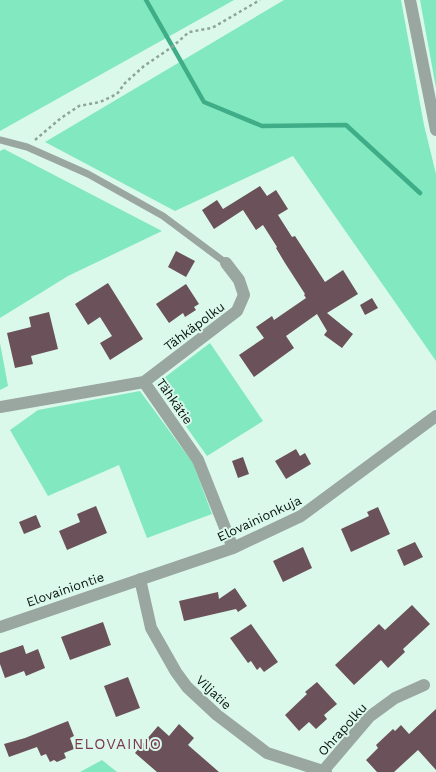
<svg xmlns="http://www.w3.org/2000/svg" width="436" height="772" font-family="'Work Sans',sans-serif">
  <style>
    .green { fill: #82e8c0 }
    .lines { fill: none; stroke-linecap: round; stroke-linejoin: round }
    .stream { stroke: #3fad87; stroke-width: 4.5 }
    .building { fill: #6b5159 }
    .path { stroke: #8da499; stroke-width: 2.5; stroke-dasharray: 3 3; stroke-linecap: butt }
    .service { stroke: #9aa6a0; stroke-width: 7 }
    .minor { stroke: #9aa6a0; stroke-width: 12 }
    .tertiary { stroke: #9aa6a0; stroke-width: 12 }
    .labels { text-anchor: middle; stroke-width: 4; stroke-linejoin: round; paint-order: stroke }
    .street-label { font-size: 13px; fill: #09130f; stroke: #dbf9eb }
    .quarter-label { font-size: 15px; letter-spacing: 1px; fill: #7c3752; stroke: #dbf9eb }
  </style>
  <rect width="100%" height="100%" fill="#dbf9eb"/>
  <path class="green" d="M 0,0 L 234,0 L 0,131 Z
    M 284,0 L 401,0 L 424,125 L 436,174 L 436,361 L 293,156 L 175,211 L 45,142 Z
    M 420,0 L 436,0 L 436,88 Z
    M 4,149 L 162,231 L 68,276 L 0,318 L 0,151 Z
    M 0,343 L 8,386 L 0,390 Z
    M 210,343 L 263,421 L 207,456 L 156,384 Z
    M 140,391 L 193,463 L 212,514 L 147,538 L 119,465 L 48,496 L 10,430 L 38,410 Z
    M 102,760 L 117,772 L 80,772 Z"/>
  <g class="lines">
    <path class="stream" d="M 146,0 L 204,102 L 262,126 L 346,125 L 420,193"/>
  </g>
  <path class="building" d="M 260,186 L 267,196 L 276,190 L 288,209 L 278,215 L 292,237 L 295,236 L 325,282 L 343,270 L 358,294 L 327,313 L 353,334 L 342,348 L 324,335 L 327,331 L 317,314 L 286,336 L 294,348 L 254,377 L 239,355 L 264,338 L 256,327 L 272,316 L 274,320 L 306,298 L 304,295 L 305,294 L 285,263 L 276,248 L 277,247 L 263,225 L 256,230 L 243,210 L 214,229 L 202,210 L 217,200 L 223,209 Z
    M 176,251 L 195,261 L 186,277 L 168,267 Z
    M 108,283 L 143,339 L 110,360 L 100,343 L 112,336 L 100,317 L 88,325 L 75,304 Z
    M 186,284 L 199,304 L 194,307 L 196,310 L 185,317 L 183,313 L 169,323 L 156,304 Z
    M 372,298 L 378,308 L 365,315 L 360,305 Z
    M 49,312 L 58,349 L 31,356 L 33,364 L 15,368 L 7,333 L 31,327 L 29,317 Z
    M 296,449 L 300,456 L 305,453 L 311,464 L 286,479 L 275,461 Z
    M 243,457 L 249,474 L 238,478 L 232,461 Z
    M 96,506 L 107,533 L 67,550 L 59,531 L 80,522 L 77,514 Z
    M 378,507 L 390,534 L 351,552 L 341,529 L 369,516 L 367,512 Z
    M 36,515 L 41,527 L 24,534 L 19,522 Z
    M 415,542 L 423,557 L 404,566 L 397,550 Z
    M 303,547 L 312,568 L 283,582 L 273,561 Z
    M 235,588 L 247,606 L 238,612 L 236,609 L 184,621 L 179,601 L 218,592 L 219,599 Z
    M 412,605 L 430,624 L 403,649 L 405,652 L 388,668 L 381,660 L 354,685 L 335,665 L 379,624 L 385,630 Z
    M 103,622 L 111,645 L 70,660 L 61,637 Z
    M 251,624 L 278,662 L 264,672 L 260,667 L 257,670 L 251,661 L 248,663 L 230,638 Z
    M 23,645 L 26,654 L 38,649 L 45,668 L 26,676 L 24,671 L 5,678 L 0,664 L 0,653 Z
    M 128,677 L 140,708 L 116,717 L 104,686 Z
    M 317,682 L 337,704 L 324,715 L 327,719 L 316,729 L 309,722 L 299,731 L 285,715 L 307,694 L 305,692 Z
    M 436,709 L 436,770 L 418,750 L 394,772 L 377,772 L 366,760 L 378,748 L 376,745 L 393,729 L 395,731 L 401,725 L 409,734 Z
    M 68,721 L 74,736 L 70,738 L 74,749 L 64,753 L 66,758 L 57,762 L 54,760 L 50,762 L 46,754 L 41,756 L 37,747 L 9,757 L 4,744 L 25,738 Z
    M 179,724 L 194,738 L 188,745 L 219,772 L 157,772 L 135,753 L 158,726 L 169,736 Z"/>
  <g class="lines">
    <path class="path" d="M 35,140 L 61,118 L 79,106 L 100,102 L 117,94 L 125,83 L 144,66 L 172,47 L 189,32 L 212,28 L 260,0"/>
    <path class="service" d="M 0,140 L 27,147 L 88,174 L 163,216 L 226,263"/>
    <path class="minor" d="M 144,382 L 237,311 L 244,295 L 239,280 L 226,263
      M 0,407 L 144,382 L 198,460 L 233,548
      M 140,579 L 151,628 L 176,672 L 187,687 L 217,715 L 267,753 L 326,772
      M 0,627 L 233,548 L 301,516 L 436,416
      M 324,770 L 369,717 L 395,698 L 424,685"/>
    <path class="tertiary" d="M 410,0 L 436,130"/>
  </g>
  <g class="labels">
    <g class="street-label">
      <text transform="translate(194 326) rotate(-37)" y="5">Tähkäpolku</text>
      <text transform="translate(175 401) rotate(55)" y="5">Tähkätie</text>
      <text transform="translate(259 518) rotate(-25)" y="5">Elovainionkuja</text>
      <text transform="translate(65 589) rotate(-19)" y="5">Elovainiontie</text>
      <text transform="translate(214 692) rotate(43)" y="5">Viljatie</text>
      <text transform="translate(342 729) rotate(-48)" y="5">Ohrapolku</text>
    </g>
    <g class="quarter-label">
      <text x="118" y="749">ELOVAINIO</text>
    </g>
  </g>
</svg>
